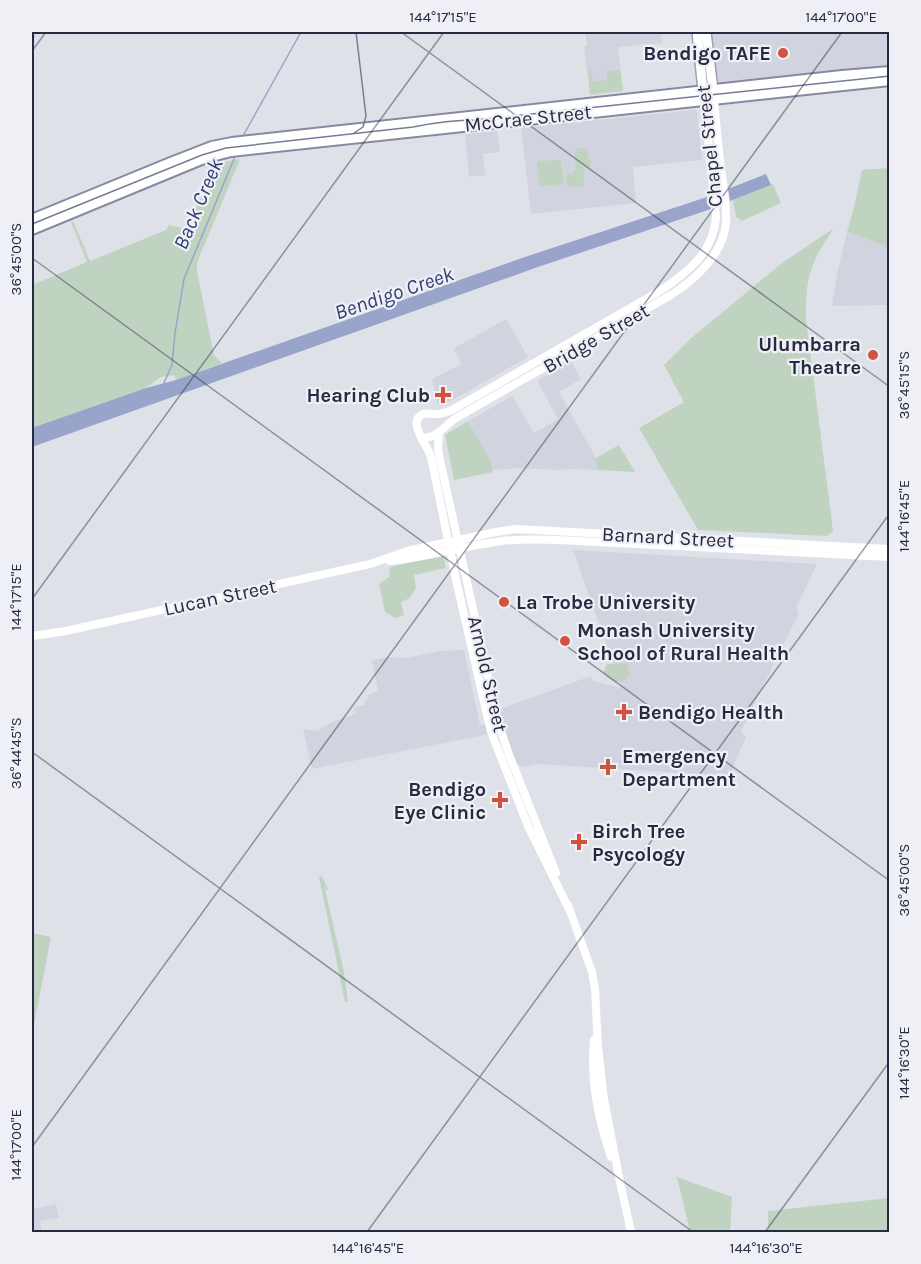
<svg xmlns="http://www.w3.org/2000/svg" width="921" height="1264" font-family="Karla,sans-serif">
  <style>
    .built { fill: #d1d3de }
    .green { fill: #c0d3c1 }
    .water { fill: #99a4ca }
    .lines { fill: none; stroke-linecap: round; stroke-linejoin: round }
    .stream { stroke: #99a4ca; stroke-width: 1.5 }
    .primary-casing { stroke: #9ea1b5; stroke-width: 12 }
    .trunk-casing { stroke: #868aa0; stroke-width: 14 }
    .secondary { stroke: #fff; stroke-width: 8 }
    .primary { stroke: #fff; stroke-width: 9 }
    .trunk { stroke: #fff; stroke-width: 10 }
    .tram { stroke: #787b93; stroke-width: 1.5 }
    .rail { stroke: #787b93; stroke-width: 1.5; stroke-dasharray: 3 6; stroke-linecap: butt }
    .ticks { fill: none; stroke: #282a41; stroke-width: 1.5; stroke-opacity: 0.45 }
    .poi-dot { fill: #d15241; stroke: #eff0f6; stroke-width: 2 }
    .labels { text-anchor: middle; stroke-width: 4.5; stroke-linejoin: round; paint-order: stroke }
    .poi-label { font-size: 20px; font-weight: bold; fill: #282a41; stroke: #eff0f6; text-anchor: start }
    .street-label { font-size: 20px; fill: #282a41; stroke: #eff0f6 }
    .water-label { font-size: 21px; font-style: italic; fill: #313d75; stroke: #eff0f6 }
    .neatline { fill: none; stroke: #282a41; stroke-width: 2 }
    .ticks-label { font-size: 15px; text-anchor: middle; fill: #282a41 }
  </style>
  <rect width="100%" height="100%" fill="#dfe1e9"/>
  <path class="built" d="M 585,32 L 661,32 L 662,43 L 618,47 L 623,91 L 590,95 L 584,47 L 587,45 Z
    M 712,32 L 889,32 L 889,67 L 717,83 Z
    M 694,110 L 697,112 L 702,160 L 633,167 L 636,203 L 531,214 L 521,128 Z
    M 497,131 L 500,152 L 483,154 L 485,175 L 469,177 L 465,134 Z
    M 847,232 L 889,247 L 889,305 L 832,306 L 838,270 Z
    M 506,319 L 528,357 L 442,406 L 438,405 L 432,379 L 462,364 L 453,349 Z
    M 571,361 L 581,379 L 559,392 L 596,458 L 597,470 L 571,469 L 561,470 L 520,468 L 493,470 L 491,461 L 468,421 L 512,396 L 534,433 L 558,419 L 537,381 Z
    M 573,550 L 817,564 L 796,608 L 799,613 L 741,731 L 746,738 L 733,766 L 731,775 L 728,777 L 720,777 L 718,775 L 537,764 L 524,767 L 517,764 L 504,731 L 312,769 L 303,729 L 317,731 L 332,722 L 356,714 L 354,707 L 365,705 L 365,700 L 369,699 L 368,695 L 373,694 L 373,692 L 378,691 L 372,660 L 391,657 L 407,658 L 440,651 L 464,650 L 480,725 L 501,723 L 498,710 L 591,676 L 593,681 L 622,688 Z
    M 56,1204 L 59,1218 L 40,1221 L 42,1232 L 32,1232 L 32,1209 Z"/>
  <path class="green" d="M 620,70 L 623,91 L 590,94 L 588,71 L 591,71 L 593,82 L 607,80 L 607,71 Z
    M 578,148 L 583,148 L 587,151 L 591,166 L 585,168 L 583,173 L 584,186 L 567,187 L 566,175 L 573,173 L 576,166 L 574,151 Z
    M 240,159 L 197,263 L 197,271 L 214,355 L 222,363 L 176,380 L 174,375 L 161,377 L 146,388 L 33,428 L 32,419 L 32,285 L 87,262 L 71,222 L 73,221 L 90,261 L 166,230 L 169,225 L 187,229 L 216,163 Z
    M 561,160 L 564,184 L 539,186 L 537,161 Z
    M 889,168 L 890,168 L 889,247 L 847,232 L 853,211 L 862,170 Z
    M 773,184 L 781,203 L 742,221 L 736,217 L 733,200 Z
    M 834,228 C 811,262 805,277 806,319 L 833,531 L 827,536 L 698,530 L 639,428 L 684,402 L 664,365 L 689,340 L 782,263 Z
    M 468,421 L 491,461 L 493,472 L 454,480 L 445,435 Z
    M 619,445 L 635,472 L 597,470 L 596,458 Z
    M 443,555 L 446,568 L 414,575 L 416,588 L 410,598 L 401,602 L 404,615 L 395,618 L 385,612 L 379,584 L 389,577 L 390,567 Z
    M 621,663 L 627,664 C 632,675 628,682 616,682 L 609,678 L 603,673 L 607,664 Z
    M 322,876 L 328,890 L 326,890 L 324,885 L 344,972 L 348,1002 L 345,1002 L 319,877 Z
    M 32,933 L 51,937 L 32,1035 Z
    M 677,1177 L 732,1197 L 730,1232 L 690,1232 Z
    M 889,1198 L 889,1232 L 768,1232 L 768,1211 Z"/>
  <path class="water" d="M 766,174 L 771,185 L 730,201 L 728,189 Z
    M 710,196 L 711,209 L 538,267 L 32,447 L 32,428 L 146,388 L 176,380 L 522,258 Z"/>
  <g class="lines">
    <path class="stream" d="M 243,136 L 301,32
      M 163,385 L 172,365 L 175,333 L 184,279 L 236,154"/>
    <defs>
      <path id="primary" d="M 697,32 L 703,91
        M 706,32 L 713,90"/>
      <path id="trunk" d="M 32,220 L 171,163 L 212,147 L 232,143 L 842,76 L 890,72
        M 32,229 L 204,158 L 231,151 L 890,80"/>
    </defs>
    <use href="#primary" class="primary-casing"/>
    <use href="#trunk" class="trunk-casing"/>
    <path class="secondary" d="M 439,432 L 438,449 L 440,460 L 497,718 L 508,752 L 556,873
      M 422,438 C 436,439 445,425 456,418 L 671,295 C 696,279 723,254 726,223 C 727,205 723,186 721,168 C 718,145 716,122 714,99
      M 390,561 C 428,557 464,546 502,541 C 521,539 539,539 558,540 L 890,557
      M 32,636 L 66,631 L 370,564 L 407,551 L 439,544 L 496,532 L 516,529 L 890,549
      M 568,905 L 592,972 L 595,989 L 598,1047 L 604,1099 L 620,1182 L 631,1232
      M 569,909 L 528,826 L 491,732 L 457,584 L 431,457 C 428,446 406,421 423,414 C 428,413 429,414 433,414 C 440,415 446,412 452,410 L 660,291 C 687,273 714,252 716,217 L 704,99
      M 594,1040 C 590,1080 598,1119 611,1157"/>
    <use href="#primary" class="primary"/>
    <use href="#trunk" class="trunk"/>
    <path class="tram" d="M 354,133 L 363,127 L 366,116 L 356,32
      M 32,224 L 202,155 L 226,148 L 413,127 C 433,123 454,120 475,120 L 890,76
      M 32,485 L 33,497 L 32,505"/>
    <path class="rail" d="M 32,38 L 42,32"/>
  </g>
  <path class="ticks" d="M 401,32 L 890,387M 32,51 L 46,32M 32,258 L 890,881M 32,599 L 444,32M 32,752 L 693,1232M 32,1147 L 842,32M 367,1232 L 890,513M 765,1232 L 890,1061"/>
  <g class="poi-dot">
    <circle cx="783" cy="53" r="6"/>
    <circle cx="873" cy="355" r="6"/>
    <path d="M440 386h6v6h6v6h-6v6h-6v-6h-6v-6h6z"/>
    <circle cx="504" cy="602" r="6"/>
    <circle cx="565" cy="641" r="6"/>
    <path d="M621 703h6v6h6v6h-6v6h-6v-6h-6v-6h6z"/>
    <path d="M605 758h6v6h6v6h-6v6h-6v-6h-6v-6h6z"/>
    <path d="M497 791h6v6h6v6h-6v6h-6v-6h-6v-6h6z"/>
    <path d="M576 833h6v6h6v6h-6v6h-6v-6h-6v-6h6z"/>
  </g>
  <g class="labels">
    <g class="poi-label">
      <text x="771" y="60" text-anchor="end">Bendigo TAFE</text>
      <text x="861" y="351" text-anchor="end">Ulumbarra<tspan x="861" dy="23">Theatre</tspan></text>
      <text x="430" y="402" text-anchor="end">Hearing Club</text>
      <text x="516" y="609">La Trobe University</text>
      <text x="577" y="637">Monash University<tspan x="577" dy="23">School of Rural Health</tspan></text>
      <text x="638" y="719">Bendigo Health</text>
      <text x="622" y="763">Emergency<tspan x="622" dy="23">Department</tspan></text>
      <text x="486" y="796" text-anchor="end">Bendigo<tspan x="486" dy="23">Eye Clinic</tspan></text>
      <text x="592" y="838">Birch Tree<tspan x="592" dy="23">Psycology</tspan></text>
    </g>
    <g class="street-label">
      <text transform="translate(528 118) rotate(-6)" y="7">McCrae Street</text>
      <text transform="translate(709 146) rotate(-96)" y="7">Chapel Street</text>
      <text transform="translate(596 338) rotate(-30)" y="7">Bridge Street</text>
      <text transform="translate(668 537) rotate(3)" y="7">Barnard Street</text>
      <text transform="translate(220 597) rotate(-12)" y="7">Lucan Street</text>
      <text transform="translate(488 674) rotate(77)" y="7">Arnold Street</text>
    </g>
    <g class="water-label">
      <text transform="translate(198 204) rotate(-67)" y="7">Back Creek</text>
      <text transform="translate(394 293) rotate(-19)" y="7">Bendigo Creek</text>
    </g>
  </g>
  <rect width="921" height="1264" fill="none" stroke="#eff0f6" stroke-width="66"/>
  <rect x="33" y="33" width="855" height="1198" class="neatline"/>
  <g class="ticks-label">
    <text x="443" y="22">144°17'15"E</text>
    <text x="841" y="22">144°17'00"E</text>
    <text transform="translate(16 259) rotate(-90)" y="5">36°45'00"S</text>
    <text transform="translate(904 385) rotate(-90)" y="5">36°45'15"S</text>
    <text transform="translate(904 516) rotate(-90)" y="5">144°16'45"E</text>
    <text transform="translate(16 597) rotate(-90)" y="5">144°17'15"E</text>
    <text transform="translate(16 753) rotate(-90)" y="5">36°44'45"S</text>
    <text transform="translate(904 880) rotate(-90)" y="5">36°45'00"S</text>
    <text transform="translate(904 1063) rotate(-90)" y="5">144°16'30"E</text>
    <text transform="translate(16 1145) rotate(-90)" y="5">144°17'00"E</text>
    <text x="368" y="1253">144°16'45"E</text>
    <text x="766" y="1253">144°16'30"E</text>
  </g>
</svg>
